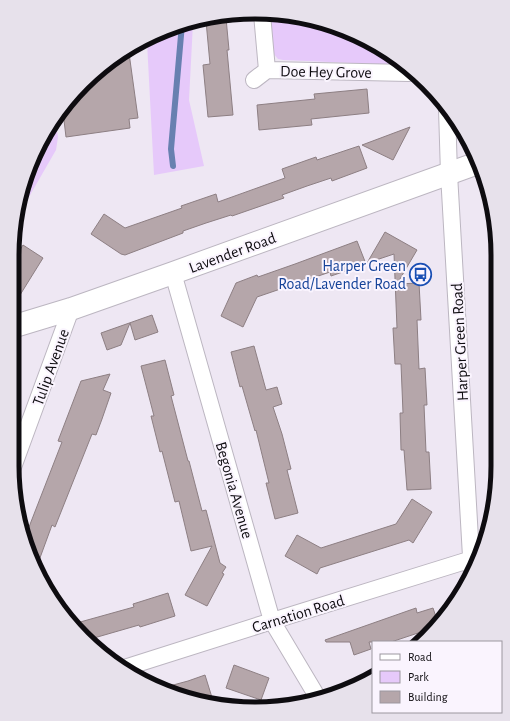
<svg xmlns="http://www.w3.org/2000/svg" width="510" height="721" font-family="'Alegreya Sans',sans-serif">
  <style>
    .green { fill: #e6c9fa }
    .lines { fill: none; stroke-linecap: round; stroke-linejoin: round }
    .stream { stroke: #6880b0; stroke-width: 6 }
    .building { fill: #b5a6aa; stroke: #8d7f83 }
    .street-casing { stroke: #bcb6c1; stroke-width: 18 }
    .secondary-casing { stroke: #bcb6c1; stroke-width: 24 }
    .street { stroke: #fff; stroke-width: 16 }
    .secondary { stroke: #fff; stroke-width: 22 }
    .labels { text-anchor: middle; stroke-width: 4; stroke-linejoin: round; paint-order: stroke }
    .street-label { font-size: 16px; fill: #0e0c10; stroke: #faf4fe }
    .transit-label { font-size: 16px; fill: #164399; stroke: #faf4fe; text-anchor: end }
    .rim { fill: none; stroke: #0e0c10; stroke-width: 5 }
  </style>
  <rect width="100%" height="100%" fill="#eee7f3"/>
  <path class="green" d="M 268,13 L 271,13 L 363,37 L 399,65 L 283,60 L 278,59 L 272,52 Z
    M 193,23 L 189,100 L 204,166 L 154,175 L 147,42 L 177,25 Z
    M 55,120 L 58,137 L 56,150 L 18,216 L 17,217 L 17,207 L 45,133 Z"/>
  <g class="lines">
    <path class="stream" d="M 173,166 L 171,149 L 182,24"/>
  </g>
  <path class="building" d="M 226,18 L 229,50 L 227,50 L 233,115 L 208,117 L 203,65 L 210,64 L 206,21 Z
    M 129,53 L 138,118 L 129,119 L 130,128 L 66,137 L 63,112 L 95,72 Z
    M 367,89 L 369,113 L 311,119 L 312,125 L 259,130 L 257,105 L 315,99 L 314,94 Z
    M 410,127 L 393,160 L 362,145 Z
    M 359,146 L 367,168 L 332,181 L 331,178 L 307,186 L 282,195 L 284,198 L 232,216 L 231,215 L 206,223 L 183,231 L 183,233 L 125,255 L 121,254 L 91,234 L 104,214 L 125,228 L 182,208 L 181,206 L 216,194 L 218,202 L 285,178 L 282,169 L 316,157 L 317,160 Z
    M 385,232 L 417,250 L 397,284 L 419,283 L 421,320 L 417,320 L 419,369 L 425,368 L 427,405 L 424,405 L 426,452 L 429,452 L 431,489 L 407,490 L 404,450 L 401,450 L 400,413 L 403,413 L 401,364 L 395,364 L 393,328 L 397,328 L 394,254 L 367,263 Z
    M 357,241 L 366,264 L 331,276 L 330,272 L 257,297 L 243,327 L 221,316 L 236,283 L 257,275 L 258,277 L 295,264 Z
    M 23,245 L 43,258 L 15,303 L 16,256 Z
    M 152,315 L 158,332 L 135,340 L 130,323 L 121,345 L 107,350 L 101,333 Z
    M 254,346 L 266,390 L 277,387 L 282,404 L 273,407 L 282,434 L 291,469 L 287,470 L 298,513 L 275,519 L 266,483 L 269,483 L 256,430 L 255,431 L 242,386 L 240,387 L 231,352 Z
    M 165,360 L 174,395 L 171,396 L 188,461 L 189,461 L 202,511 L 206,510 L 220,563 L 226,567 L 222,573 L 224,574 L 207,606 L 185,595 L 212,546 L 191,551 L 179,501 L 175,502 L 162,451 L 160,452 L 151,416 L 154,416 L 141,366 Z
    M 110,374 L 103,390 L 111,393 L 102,419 L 96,435 L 92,434 L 55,527 L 52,525 L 37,566 L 20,529 L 20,524 L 29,527 L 62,442 L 58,441 L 81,381 Z
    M 412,499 L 432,512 L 413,543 L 409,540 L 358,556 L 320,568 L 317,574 L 285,556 L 297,535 L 321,548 L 396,524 Z
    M 168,593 L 175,616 L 140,627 L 139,625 L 87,640 L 73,624 L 134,607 L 133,604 Z
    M 416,608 L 417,613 L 433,608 L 437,620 L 433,625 L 423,629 L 424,631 L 391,642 L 369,642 L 371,649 L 354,655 L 350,642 L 326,642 L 325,640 Z
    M 234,665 L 269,678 L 261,700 L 226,688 Z
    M 205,675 L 214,704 L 162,688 L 188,681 Z"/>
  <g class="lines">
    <defs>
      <path id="street" d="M 262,14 L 267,70 L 409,73
        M 254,80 L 267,70
        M 447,109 L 449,174 L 472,574
        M 173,273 L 272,621 L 318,698
        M 12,470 L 71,309
        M 124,668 L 272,621 L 472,559"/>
      <path id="secondary" d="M 15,326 L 71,309 L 173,273 L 478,163"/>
    </defs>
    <use href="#street" class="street-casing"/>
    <use href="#secondary" class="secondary-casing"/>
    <use href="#street" class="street"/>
    <use href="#secondary" class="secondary"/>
  </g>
  <defs>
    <symbol id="bus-ring" viewBox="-11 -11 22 22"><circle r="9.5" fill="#faf4fe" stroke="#1a4fb4" stroke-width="1.5"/><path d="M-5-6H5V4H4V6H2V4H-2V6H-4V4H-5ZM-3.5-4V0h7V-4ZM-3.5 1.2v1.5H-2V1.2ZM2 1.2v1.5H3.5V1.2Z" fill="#1a4fb4"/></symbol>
  </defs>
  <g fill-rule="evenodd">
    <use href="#bus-ring" x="408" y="262" width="25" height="25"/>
  </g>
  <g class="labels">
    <g class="street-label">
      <text transform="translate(326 71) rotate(1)" y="6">Doe Hey Grove</text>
      <text transform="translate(232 252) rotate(-20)" y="6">Lavender Road</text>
      <text transform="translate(459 342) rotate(-93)" y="6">Harper Green Road</text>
      <text transform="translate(50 367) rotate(-70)" y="6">Tulip Avenue</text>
      <text transform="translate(235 490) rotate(74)" y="6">Begonia Avenue</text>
      <text transform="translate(298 613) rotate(-17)" y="6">Carnation Road</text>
    </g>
    <g class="transit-label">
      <text x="406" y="271">Harper Green<tspan x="406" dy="18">Road/Lavender Road</tspan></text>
    </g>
  </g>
  <path d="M0 0H510V721H0ZM255 19H255A236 236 0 0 1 491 255V466A236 236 0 0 1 255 702H255A236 236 0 0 1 19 466V255A236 236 0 0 1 255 19Z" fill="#e7e1eb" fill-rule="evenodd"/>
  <path class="rim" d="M255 19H255A236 236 0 0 1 491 255V466A236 236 0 0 1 255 702H255A236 236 0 0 1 19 466V255A236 236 0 0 1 255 19Z"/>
  <rect x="372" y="641" width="130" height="72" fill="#faf4fe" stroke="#9c979f"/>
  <rect x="380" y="654" width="20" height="6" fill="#ffffff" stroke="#9c979f"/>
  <text x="408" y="661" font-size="12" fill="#0e0c10">Road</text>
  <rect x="380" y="671" width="20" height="12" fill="#e6c9fa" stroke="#9c979f"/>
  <text x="408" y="681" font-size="12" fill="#0e0c10">Park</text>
  <rect x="380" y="691" width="20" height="12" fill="#b5a6aa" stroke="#9c979f"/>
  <text x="408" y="701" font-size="12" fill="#0e0c10">Building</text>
</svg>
